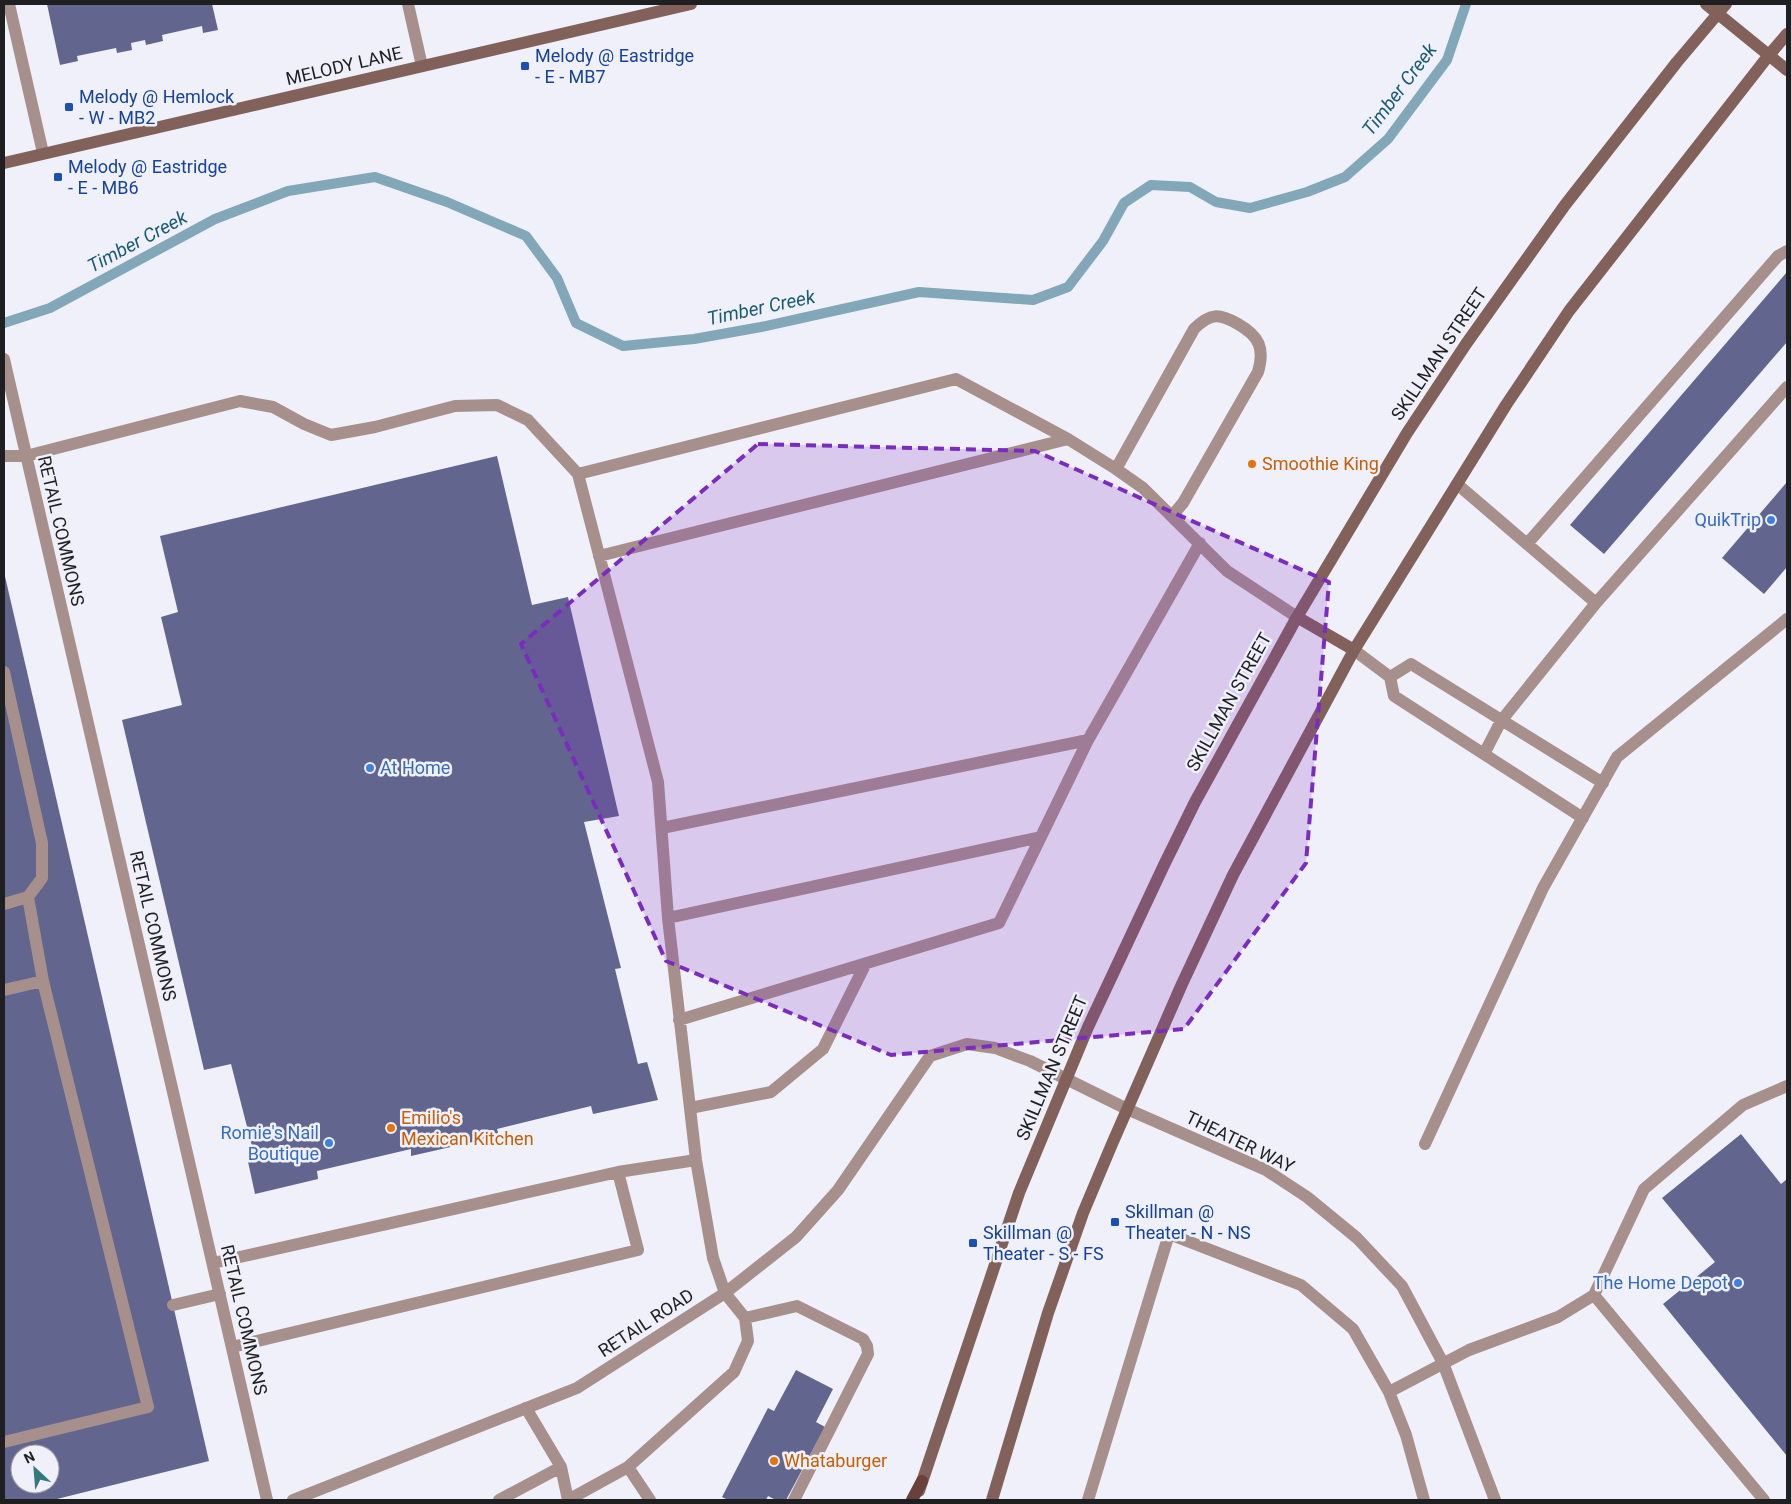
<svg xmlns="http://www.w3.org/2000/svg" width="1791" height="1504" font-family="Roboto,sans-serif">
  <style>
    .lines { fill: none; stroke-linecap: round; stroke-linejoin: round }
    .stream { stroke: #81a7b8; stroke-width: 10 }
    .building { fill: #62658e; fill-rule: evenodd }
    .lane { stroke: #a7908b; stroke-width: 12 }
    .street { stroke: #a7908b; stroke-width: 12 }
    .secondary { stroke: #82615b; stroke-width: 12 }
    .primary { stroke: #67413a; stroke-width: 12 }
    .marked { fill: #7b2cbf; fill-opacity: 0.2; stroke: #7b2cbf; stroke-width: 4; stroke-dasharray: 10 6; stroke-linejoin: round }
    .transit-dot { fill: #1a4fb4; stroke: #eff0f9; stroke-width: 2 }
    .food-dot { fill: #e8710a; stroke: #eff0f9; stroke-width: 2 }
    .shop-dot { fill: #3f7fe0; stroke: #eff0f9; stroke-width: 2 }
    .labels { text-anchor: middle; stroke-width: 5; stroke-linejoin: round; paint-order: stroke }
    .transit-label { font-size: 18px; fill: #164399; stroke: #eff0f9; text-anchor: start }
    .street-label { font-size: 18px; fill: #1f1f22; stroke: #eff0f9 }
    .food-label { font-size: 18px; fill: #c56008; stroke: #eff0f9; text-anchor: start }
    .shop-label { font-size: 18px; fill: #366cbe; stroke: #eff0f9; text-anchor: end }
    .water-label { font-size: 19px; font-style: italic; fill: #185c74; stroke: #eff0f9 }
  </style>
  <rect width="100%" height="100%" fill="#eff0f9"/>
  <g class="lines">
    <path class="stream" d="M 4,323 L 50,308 L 215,219 L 288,191 L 375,177 L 447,202 L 526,236 L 557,278 L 576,323 L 623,346 L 694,339 L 761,327 L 919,292 L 1033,300 L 1068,287 L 1103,241 L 1124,203 L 1151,185 L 1190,187 L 1216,202 L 1250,208 L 1307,192 L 1345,177 L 1388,139 L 1447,60 L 1466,4"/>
  </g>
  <path class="building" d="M 47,4 L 212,4 L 218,30 L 203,33 L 202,26 L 162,35 L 163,41 L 146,45 L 145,40 L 131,43 L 132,50 L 117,53 L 116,48 L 77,56 L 78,61 L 60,65 Z
    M 1787,272 L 1787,342 L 1604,554 L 1570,525 Z
    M 497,456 L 532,605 L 568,597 L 619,816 L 584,822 L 621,968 L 615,969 L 638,1064 L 647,1062 L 658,1100 L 593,1114 L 591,1106 L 497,1129 L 499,1136 L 411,1156 L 411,1149 L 317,1171 L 318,1179 L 255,1194 L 247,1157 L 254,1154 L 231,1064 L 204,1070 L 122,720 L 182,705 L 161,617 L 178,612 L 160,536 Z
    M 1787,482 L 1787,567 L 1764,594 L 1722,558 Z
    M 4,572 L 209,1461 L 53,1500 L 4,1500 ZM 20,1454 L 50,1454 L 50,1484 L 20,1484 Z
    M 1741,1134 L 1781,1184 L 1787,1179 L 1787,1456 L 1663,1304 L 1715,1262 L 1662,1198 Z
    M 796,1370 L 833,1389 L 816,1422 L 825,1427 L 786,1500 L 776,1500 L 768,1496 L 766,1500 L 728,1500 L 722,1497 L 768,1408 L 774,1411 Z"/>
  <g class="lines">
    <path class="lane" d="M 9,4 L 43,153
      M 408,4 L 422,66
      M 4,456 L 26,456 L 240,401 L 273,407 L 304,424 L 331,435 L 375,427 L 455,406 L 497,405 L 528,420 L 578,474
      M 1116,469 L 1194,329 C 1210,313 1219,313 1238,324 C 1259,336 1265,348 1258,372 L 1183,503 L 1172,516
      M 1457,484 L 1596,603 L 1501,721 L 1484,754
      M 1527,544 L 1778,256 L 1787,251
      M 599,556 L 1068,439
      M 1596,603 L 1787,387
      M 1354,650 L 1390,677 L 1394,696 L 1583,818
      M 4,672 L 42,843 L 42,878 L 28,897
      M 1390,677 L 1411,664 L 1603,783
      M 662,828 L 1088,740
      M 4,904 L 28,897 L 43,981
      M 668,918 L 1041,837
      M 4,990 L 43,981 L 148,1407 L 4,1442
      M 679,1020 L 999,923 L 1088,740 L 1200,543
      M 690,1108 L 771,1092 L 823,1049 L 866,963
      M 1425,1144 L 1543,888 L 1617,757 L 1787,619
      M 213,1263 L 618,1172 L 696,1160
      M 1594,1295 L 1764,1500
      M 173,1305 L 220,1294
      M 745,1318 L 797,1306 L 863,1339 L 867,1346 L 868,1354 L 794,1500
      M 232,1347 L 638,1250 L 618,1172
      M 1389,1392 L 1469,1350 L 1558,1317 L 1594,1295 L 1644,1189 L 1743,1105 L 1787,1086
      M 526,1408 L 561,1467 L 568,1500 L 628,1467 L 734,1372 L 748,1341 L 745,1318 L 725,1293 L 713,1258 L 696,1160 L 668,918 L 658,782 L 578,474 L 956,379 L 1068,439 L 1116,469 L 1143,488 L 1227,571 L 1297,617
      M 628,1467 L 650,1500
      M 499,1500 L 561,1467
      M 1088,1500 L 1169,1234 L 1301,1285 L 1353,1329 L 1389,1392 L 1406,1435 L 1424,1500"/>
    <path class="street" d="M 4,359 L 267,1500
      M 293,1500 L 577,1388 L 725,1293 L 796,1237 L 838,1190 L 930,1056 L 967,1044 L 995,1048 L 1030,1061 L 1127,1109 L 1266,1170 L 1307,1197 L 1357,1238 L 1402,1286 L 1443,1363 L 1495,1500"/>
    <path class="secondary" d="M 1706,4 L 1787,70
      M 4,163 L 691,4
      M 1297,617 L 1354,650
      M 919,1491 L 1019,1193 L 1088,1027 L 1164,865 L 1195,802 L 1297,617 L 1407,433 L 1466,344 L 1565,205 L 1677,62 L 1726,4
      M 992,1500 L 1048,1313 L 1083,1213 L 1112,1144 L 1182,984 L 1233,875 L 1354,650 L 1506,405 L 1569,311 L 1769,55 L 1787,34"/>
    <path class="primary" d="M 912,1500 L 922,1481"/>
  </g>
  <path class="marked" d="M 758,444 L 1035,451 L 1329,582 L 1306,863 L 1184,1029 L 891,1055 L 666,961 L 521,644 Z"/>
  <g class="transit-dot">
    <rect x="520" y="61" width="10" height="10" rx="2.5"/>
    <rect x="64" y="102" width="10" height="10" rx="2.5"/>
    <rect x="53" y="172" width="10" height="10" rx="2.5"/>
    <rect x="1110" y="1217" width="10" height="10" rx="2.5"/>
    <rect x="968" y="1238" width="10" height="10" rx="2.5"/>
  </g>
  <g class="food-dot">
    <circle cx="1252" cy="464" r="5"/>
    <circle cx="391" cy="1128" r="5"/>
    <circle cx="774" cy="1461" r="5"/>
  </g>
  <g class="shop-dot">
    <circle cx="1771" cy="520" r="5"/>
    <circle cx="370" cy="768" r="5"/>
    <circle cx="329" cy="1143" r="5"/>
    <circle cx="1738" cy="1283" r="5"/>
  </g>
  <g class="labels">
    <g class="transit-label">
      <text x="535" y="62">Melody @ Eastridge<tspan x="535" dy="21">- E - MB7</tspan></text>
      <text x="79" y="103">Melody @ Hemlock<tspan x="79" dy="21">- W - MB2</tspan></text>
      <text x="68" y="173">Melody @ Eastridge<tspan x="68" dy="21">- E - MB6</tspan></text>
      <text x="1125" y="1218">Skillman @<tspan x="1125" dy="21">Theater - N - NS</tspan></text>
      <text x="983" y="1239">Skillman @<tspan x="983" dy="21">Theater - S - FS</tspan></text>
    </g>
    <g class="street-label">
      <text transform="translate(344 66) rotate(-13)" y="6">MELODY LANE</text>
      <text transform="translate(1439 354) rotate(-56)" y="6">SKILLMAN STREET</text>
      <text transform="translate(61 531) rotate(77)" y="6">RETAIL COMMONS</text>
      <text transform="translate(1229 702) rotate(-61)" y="6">SKILLMAN STREET</text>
      <text transform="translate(153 926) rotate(77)" y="6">RETAIL COMMONS</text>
      <text transform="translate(1052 1068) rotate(-67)" y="6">SKILLMAN STREET</text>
      <text transform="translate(1240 1142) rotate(26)" y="6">THEATER WAY</text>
      <text transform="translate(244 1320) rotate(77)" y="6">RETAIL COMMONS</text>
      <text transform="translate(646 1323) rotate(-33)" y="6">RETAIL ROAD</text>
    </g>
    <g class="food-label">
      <text x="1262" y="470">Smoothie King</text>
      <text x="401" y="1124">Emilio's<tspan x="401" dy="21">Mexican Kitchen</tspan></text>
      <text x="784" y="1467">Whataburger</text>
    </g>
    <g class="shop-label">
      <text x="1761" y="526">QuikTrip</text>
      <text x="380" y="774" text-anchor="start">At Home</text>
      <text x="319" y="1139">Romie's Nail<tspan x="319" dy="21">Boutique</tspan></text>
      <text x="1728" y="1289">The Home Depot</text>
    </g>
    <g class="water-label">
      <text transform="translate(1399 89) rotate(-53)" y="7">Timber Creek</text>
      <text transform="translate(137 241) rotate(-28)" y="7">Timber Creek</text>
      <text transform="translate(761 307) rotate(-12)" y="7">Timber Creek</text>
    </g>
  </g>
  <rect width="1791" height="1504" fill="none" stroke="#1f1f22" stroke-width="10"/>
  <g transform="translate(35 1469) rotate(334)"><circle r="24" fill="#eff0f9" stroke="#9c9ca3"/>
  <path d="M0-4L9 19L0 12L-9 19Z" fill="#317a7e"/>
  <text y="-8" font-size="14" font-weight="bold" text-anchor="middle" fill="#1f1f22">N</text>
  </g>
</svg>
